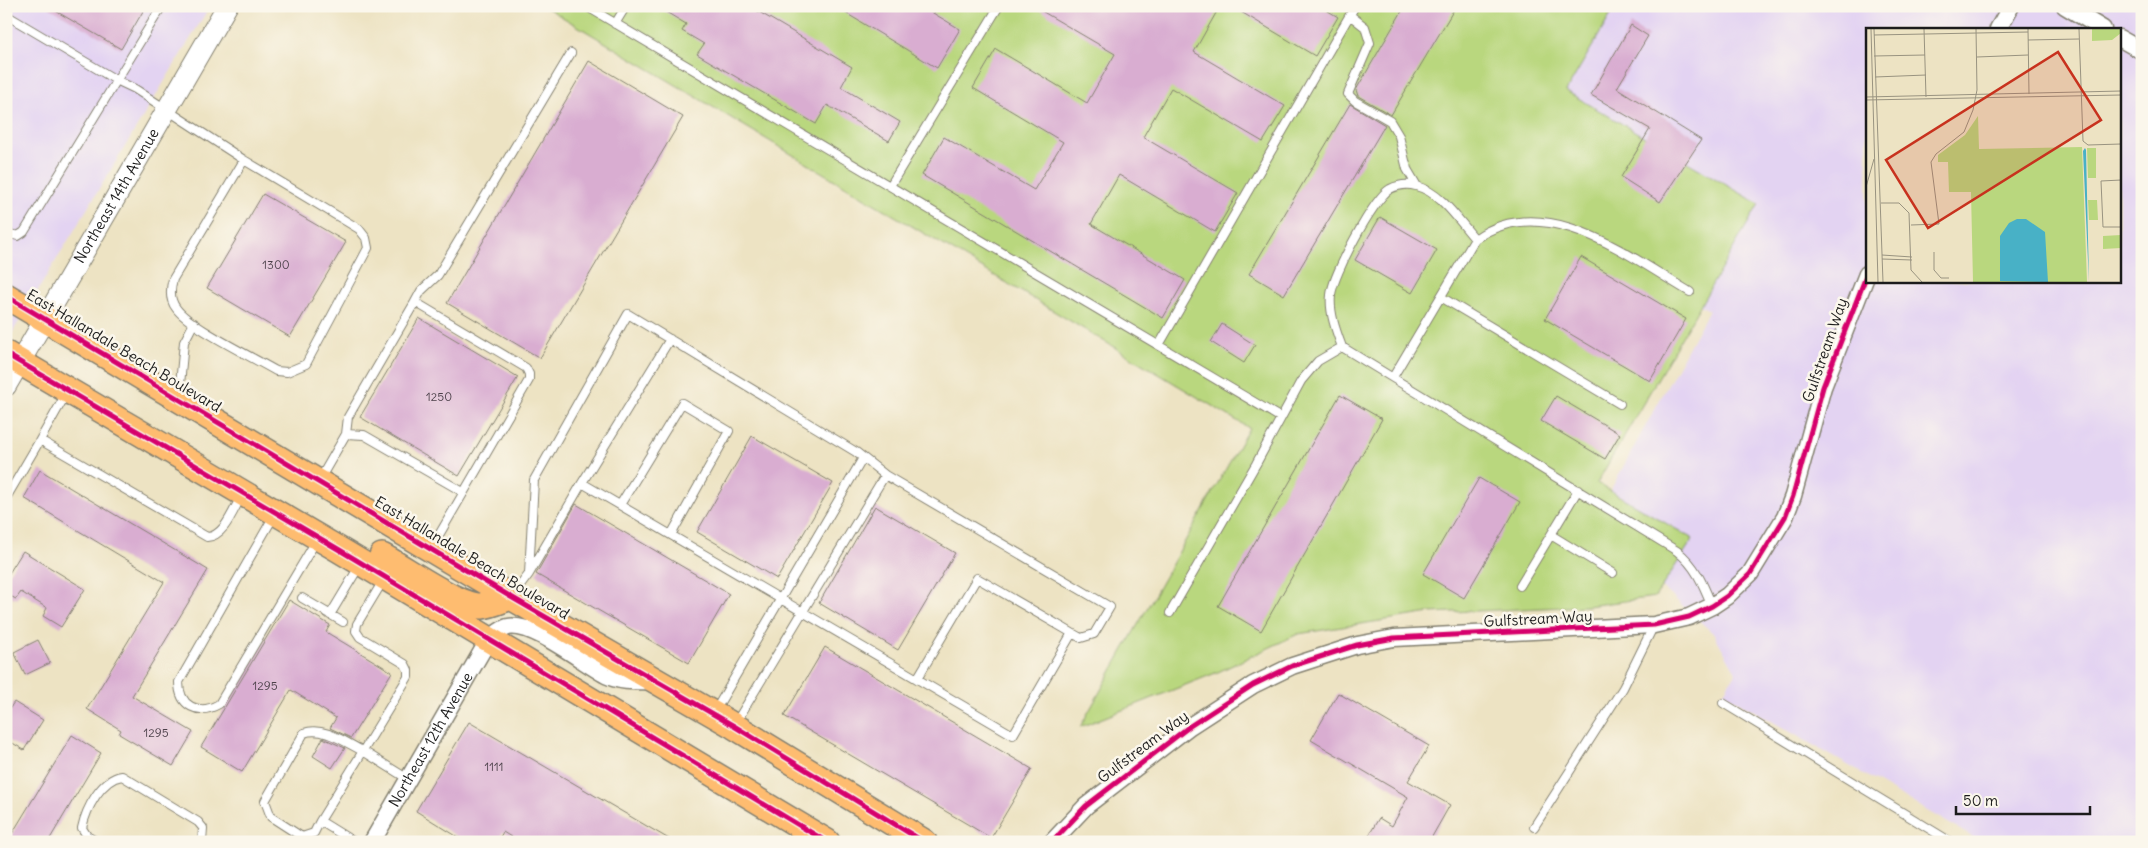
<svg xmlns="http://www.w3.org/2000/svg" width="2148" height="848" font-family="Delius,sans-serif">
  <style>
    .built { fill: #e3d3f2; fill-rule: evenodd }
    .green { fill: #b9d77e; stroke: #6a7a4d }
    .building { fill: #d9add1 }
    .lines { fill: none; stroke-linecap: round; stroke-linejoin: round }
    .service-casing { stroke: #848070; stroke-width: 10 }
    .minor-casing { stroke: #848070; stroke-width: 19 }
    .tertiary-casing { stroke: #848070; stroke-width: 22 }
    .primary-casing { stroke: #848070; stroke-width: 28 }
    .service { stroke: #fff; stroke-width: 8 }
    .minor { stroke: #fff; stroke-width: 16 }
    .tertiary { stroke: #fff; stroke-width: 20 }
    .primary { stroke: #febc70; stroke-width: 25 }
    .cycleway-casing { stroke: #fbf7ec; stroke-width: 8 }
    .cycleway { stroke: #d6006c; stroke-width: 5 }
    .labels { text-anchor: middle; stroke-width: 5; stroke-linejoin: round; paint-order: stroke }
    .number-label { font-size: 12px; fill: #4b4049 }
    .street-label { font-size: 15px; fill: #1c1c1c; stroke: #fbf7ec }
    .inset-road { fill: none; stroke: #999380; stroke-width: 1 }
    .view { fill: #c8321e; fill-opacity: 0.15; stroke: #c8321e; stroke-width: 2.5 }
    .inset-edge { fill: none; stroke: #1c1c1c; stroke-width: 2.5 }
  </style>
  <rect width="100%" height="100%" fill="#fbf7ec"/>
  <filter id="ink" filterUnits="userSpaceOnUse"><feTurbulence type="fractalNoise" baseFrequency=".02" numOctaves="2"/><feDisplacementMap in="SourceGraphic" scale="10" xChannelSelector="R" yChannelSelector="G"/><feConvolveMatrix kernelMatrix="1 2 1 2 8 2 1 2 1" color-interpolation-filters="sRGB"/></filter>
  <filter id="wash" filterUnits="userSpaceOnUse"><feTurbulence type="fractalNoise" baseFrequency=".0096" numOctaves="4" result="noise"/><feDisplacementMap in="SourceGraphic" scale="20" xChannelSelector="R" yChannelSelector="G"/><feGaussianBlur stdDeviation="1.12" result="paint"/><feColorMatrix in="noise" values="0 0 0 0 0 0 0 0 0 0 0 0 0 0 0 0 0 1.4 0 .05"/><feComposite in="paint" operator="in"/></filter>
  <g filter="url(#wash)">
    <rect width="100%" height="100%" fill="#ede3c3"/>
    <path class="built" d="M 6,6 L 210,6 L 6,343 Z
      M 1513,6 L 2142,6 L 2142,842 L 1981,842 L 1723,693 L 1736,672 L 1714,634 L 1592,524 L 1709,310 L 1427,151 ZM 1867,29 L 2119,29 L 2119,281 L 1867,281 Z"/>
    <path class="green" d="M 544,6 L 1616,6 L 1566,91 L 1759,204 L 1597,483 L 1693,539 L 1655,597 L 1587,606 L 1430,613 L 1298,634 L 1218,672 L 1080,727 L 1249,428 Z"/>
    <g id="blocks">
      <path class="building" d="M 47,6 L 146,6 L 121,49 Z
        M 656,6 L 749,6 L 852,67 L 841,87 L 900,122 L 889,141 L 827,105 L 816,124 L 697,54 L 704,44 L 682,31 L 686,24 Z
        M 834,6 L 921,6 L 960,29 L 937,68 Z
        M 1033,6 L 1220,6 L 1194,52 L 1285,106 L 1263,142 L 1171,88 L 1143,137 L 1238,193 L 1215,232 L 1119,175 L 1091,224 L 1185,280 L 1163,318 L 922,175 L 944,137 L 1034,190 L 1063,142 L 973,88 L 996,49 L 1087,103 L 1115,54 Z
        M 1231,6 L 1320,6 L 1338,17 L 1315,56 Z
        M 1405,6 L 1456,6 L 1391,115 L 1358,96 L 1356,90 Z
        M 1631,25 L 1648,36 L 1617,88 L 1701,140 L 1660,202 L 1621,177 L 1650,129 L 1591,95 Z
        M 589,61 L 683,117 L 540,358 L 447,303 Z
        M 1350,104 L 1385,125 L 1284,295 L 1249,274 Z
        M 263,194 L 346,242 L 290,337 L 207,288 Z
        M 1380,217 L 1437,250 L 1412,293 L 1355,260 Z
        M 1581,257 L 1686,319 L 1650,381 L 1545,319 Z
        M 419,318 L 518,377 L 459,476 L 360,417 Z
        M 1222,324 L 1255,345 L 1244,363 L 1211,342 Z
        M 1340,395 L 1382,419 L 1261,631 L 1218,606 Z
        M 1556,396 L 1620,434 L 1605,459 L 1541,421 Z
        M 752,436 L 833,483 L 777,579 L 697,532 Z
        M 40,470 L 208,570 L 132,696 L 193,732 L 173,766 L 119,734 L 121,730 L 87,709 L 164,582 L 24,498 Z
        M 1479,478 L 1520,502 L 1464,598 L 1423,574 Z
        M 576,504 L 729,594 L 689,663 L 536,574 Z
        M 875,506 L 955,553 L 898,650 L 819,603 Z
        M 23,551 L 85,589 L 61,627 L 43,616 L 47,608 L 21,592 L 16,599 L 6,594 L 6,578 Z
        M 289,600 L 330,625 L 326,632 L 392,672 L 351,738 L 330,728 L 336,718 L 291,690 L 242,772 L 201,747 Z
        M 38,640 L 50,663 L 25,675 L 14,652 Z
        M 825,647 L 1032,769 L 991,838 L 784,716 Z
        M 1338,693 L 1429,746 L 1408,781 L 1450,805 L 1429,842 L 1365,842 L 1379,818 L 1392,826 L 1408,797 L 1311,740 Z
        M 14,702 L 43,720 L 24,750 L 6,739 L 6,714 Z
        M 469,722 L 674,842 L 519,842 L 503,832 L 497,842 L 466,842 L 416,811 Z
        M 72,735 L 101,753 L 48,842 L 7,842 Z
        M 323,738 L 345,748 L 332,768 L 313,756 Z"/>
    </g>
  </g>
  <g filter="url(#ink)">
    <use href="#blocks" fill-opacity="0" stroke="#848070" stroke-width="1"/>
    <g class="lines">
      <defs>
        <path id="service" d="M 586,6 L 1281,418
          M 6,15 L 116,80 L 135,89 L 244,160 L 173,279 C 170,289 169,299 176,308 C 188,326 254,358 276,371 L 287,372 L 306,364 L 368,248 L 366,238 L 359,229 L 244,160
          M 1351,16 L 1365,27 L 1370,43 L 1348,94 L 1355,101 L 1390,121 L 1399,136 L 1407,169 L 1417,186
          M 615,24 L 626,6
          M 890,186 L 999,6
          M 6,233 L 18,236 L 24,232 L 162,6
          M 1441,297 L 1620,404
          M 415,302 L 421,291 L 438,275 L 571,53
          M 1159,345 L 1355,6
          M 1342,347 L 1677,551 C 1696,566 1703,584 1712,606
          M 1393,377 L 1475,239 C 1545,189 1630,257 1690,292
          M 66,394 L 40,440 L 207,537 C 225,536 233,510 242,495
          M 179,395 L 184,342 L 194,323
          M 346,434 L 364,435 L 463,492
          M 320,479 L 346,434 L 348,417 L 415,302 L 526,368 L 529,374 L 529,380 L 432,547
          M 582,483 L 670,339
          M 6,498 L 40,440
          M 620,505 L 682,403 L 729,431 L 671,535
          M 275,514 L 179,682 C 179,706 198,716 219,704 L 316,541
          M 1551,535 L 1613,573
          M 529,574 L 582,483 L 1013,735 L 1072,633 L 977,578 L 917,679
          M 383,581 L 357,624 L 356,631 L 360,637 L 405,664 L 408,670 L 408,677 L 363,751 L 408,779
          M 1520,586 L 1578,490
          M 514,594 L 529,574 L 534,480 L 628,314 L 856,452 L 885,475 L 1110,607 L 1094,634 L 1081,638 L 1072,633
          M 302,598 L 343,622
          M 1170,613 L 1256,464 L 1301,381 L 1318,361 L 1342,347 C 1336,331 1329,312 1331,295 C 1333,275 1373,199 1390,189 C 1398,185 1408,184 1416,186 C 1441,192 1459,221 1475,239
          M 330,615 L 360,565
          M 1723,703 L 1951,842
          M 715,711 L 863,458
          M 735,724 L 885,475
          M 320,821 L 314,833 L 302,837 L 271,817 L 265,801 L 304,733 C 324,726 346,743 363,751 L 320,821 L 354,842
          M 1534,827 L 1623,688 L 1654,625
          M 97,842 L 87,836 L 82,828 C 86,809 101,779 122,776 L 198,822 L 203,828 L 202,842"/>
        <g id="minor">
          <path d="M 2065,6 L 2103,29"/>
          <path d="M 1998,29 L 2011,6"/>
          <path d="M 2119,38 L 2142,51"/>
          <path id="s1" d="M 372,842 L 489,639 C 495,635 501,629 508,627 C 534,622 584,664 608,676 C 623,683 637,681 653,681"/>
          <path d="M 1052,842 L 1086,806 L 1190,726 L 1253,685 L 1292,666 L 1357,645 L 1394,638 L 1654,625 L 1689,617 L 1712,606 L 1727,596 L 1750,574 L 1785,517 L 1793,496 L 1823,387 L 1867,274"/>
        </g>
        <g id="tertiary">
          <path id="s2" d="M 6,386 L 227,6"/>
        </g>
        <path id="primary" d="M 6,296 L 511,597 L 734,726 L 924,842
          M 6,354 L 338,549 L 827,842
          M 382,556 C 405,568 458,607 482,606 C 492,605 502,600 511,597"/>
      </defs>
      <use href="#service" class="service-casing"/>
      <use href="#minor" class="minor-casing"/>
      <use href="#tertiary" class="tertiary-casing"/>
      <use href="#primary" class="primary-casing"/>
      <use href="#service" class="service"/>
      <use href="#minor" class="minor"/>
      <use href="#tertiary" class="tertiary"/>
      <use href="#primary" class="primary"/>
      <defs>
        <path id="cycleway" d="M 6,296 L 511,597 L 734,726 L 924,842
          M 6,354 L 338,549 L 827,842
          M 1052,842 L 1086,806 L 1190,726 L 1253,685 L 1292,666 L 1357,645 L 1394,638 L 1654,625 L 1689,617 L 1712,606 L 1727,596 L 1750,574 L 1785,517 L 1793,496 L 1823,387 L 1867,274"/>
      </defs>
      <use href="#cycleway" class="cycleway-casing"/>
      <use href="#cycleway" class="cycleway"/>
    </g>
  </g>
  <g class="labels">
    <g class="number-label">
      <text x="276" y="269">1300</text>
      <text x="439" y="401">1250</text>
      <text x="265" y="690">1295</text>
      <text x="156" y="737">1295</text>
      <text x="494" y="771">1111</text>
    </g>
    <g class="street-label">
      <text dy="5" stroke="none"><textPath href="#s2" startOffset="220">Northeast 14th Avenue</textPath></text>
      <text transform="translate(1825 350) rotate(-71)" y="5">Gulfstream Way</text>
      <text transform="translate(124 351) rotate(31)" y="5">East Hallandale Beach Boulevard</text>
      <text transform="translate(472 558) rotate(31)" y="5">East Hallandale Beach Boulevard</text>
      <text transform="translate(1538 619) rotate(-3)" y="5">Gulfstream Way</text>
      <text dy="5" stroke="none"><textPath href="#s1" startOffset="118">Northeast 12th Avenue</textPath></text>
      <text transform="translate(1143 747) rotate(-37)" y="5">Gulfstream Way</text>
    </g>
  </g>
  <g transform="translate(1866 28)">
    <rect width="255" height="255" fill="#ede3c3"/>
    <path d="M 226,1 L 255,1 L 255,5 L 246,12 L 226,13 ZM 112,88 L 113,121 L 216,119 L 221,254 L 107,254 L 105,164 L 83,164 L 82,134 L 72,134 L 72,127 L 99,107 ZM 221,120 L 230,120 L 230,150 L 222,150 ZM 222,172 L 231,172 L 232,192 L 223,192 ZM 255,207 L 255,220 L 237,221 L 237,208 Z" fill="#b9d77e"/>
    <path d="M 219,120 L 220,122 L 223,254 L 217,123 ZM 151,191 L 160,191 L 179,204 L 182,254 L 134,253 L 134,208 L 143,195 Z" fill="#48b1c6"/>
    <path class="inset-road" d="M 5,1 L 12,254M 8,1 L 17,254M 58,1 L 60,69M 162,1 L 163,66M 213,1 L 217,113 L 222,117 L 255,116M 8,7 L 162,4M 162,12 L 213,11M 8,28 L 59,27M 111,29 L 162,27M 9,49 L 60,47M 0,69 L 255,63M 0,72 L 255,67M 255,152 L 235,153 L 237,199 L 255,199M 0,159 L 8,131M 15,175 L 33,175 L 43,185 L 45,242 L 56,254M 45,197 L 73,196 L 65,134 L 70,126 L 98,104 L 107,82 L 111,62 L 110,1M 68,224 L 68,242 L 75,250 L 83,250M 16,227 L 46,229M 16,231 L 46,232"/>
    <path class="view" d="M 192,24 L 235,92 L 62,200 L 20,132 Z"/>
    <rect width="255" height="255" class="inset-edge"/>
  </g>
  <rect width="2148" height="848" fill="none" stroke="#fbf7ec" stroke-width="25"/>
  <path d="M1956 806v8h134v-8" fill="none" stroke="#1c1c1c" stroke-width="2.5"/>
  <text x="1963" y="806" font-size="15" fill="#1c1c1c" stroke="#fbf7ec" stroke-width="4" paint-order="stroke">50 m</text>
</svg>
